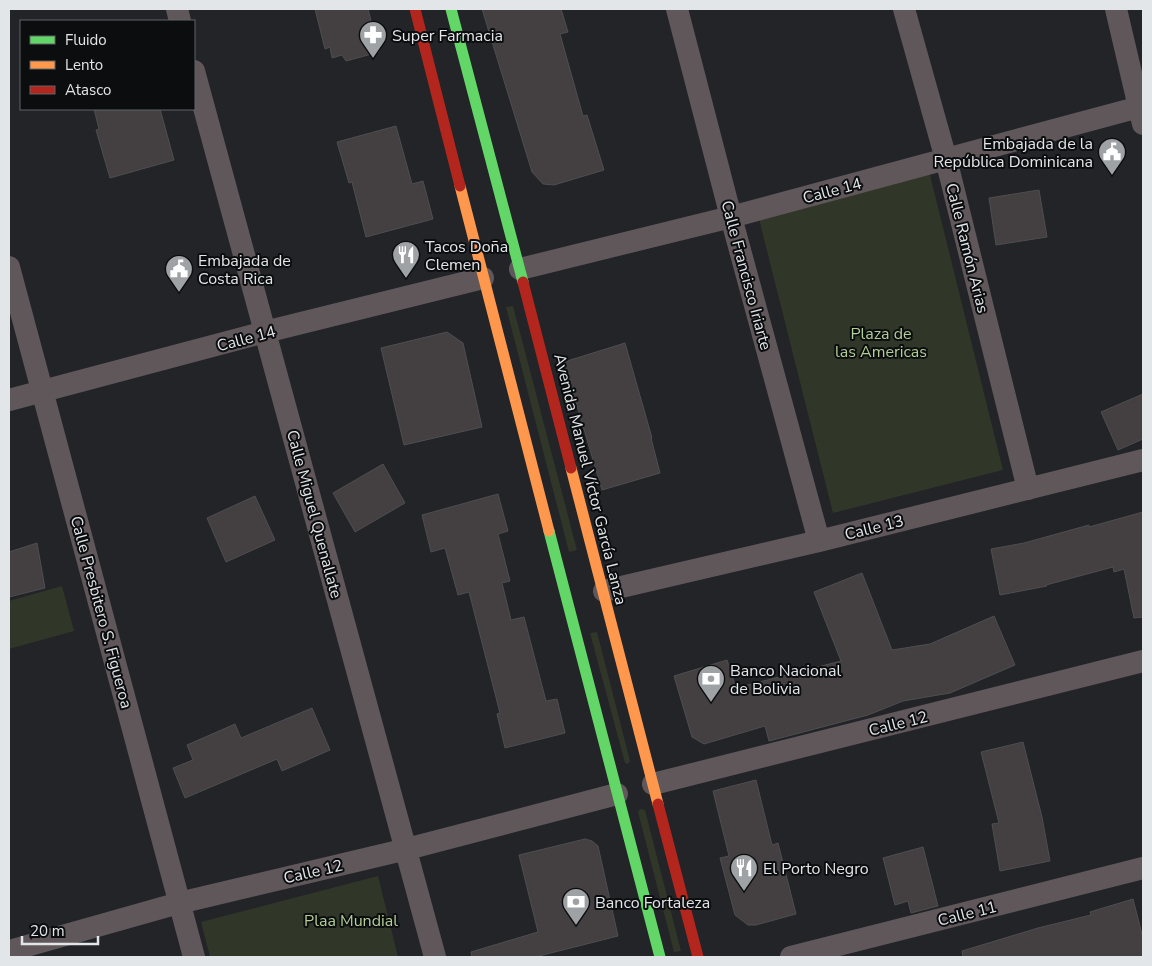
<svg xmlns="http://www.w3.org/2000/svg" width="1152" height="966" font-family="'Nunito Sans',sans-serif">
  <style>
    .green { fill: #303729 }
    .building { fill: #444041; stroke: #4f4e4f }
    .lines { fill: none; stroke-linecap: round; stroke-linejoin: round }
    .street { stroke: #60575a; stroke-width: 22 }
    .fast { stroke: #63d668; stroke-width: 11 }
    .slow { stroke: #ff974d; stroke-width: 11 }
    .jam { stroke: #b3261e; stroke-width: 11 }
    .labels { text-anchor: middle; stroke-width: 4; stroke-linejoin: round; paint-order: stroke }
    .poi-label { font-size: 16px; fill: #e3e6e9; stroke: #0b0d0f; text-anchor: start }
    .street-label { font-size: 16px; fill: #e3e6e9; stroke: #0b0d0f }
    .park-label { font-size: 16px; fill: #b3ce96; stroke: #0b0d0f }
  </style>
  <rect width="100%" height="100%" fill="#222427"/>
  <path class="green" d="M 929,171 L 1003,470 L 833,513 L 758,215 Z
    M 513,306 L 577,550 L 569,552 L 506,307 Z
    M 62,586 L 74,631 L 9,649 L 9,601 Z
    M 597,632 L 630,761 L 628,764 L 625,763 L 590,633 Z
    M 640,809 L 645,810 L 681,951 L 674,952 L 638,812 Z
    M 378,876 L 398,957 L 210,957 L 201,922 Z"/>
  <path class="building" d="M 315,9 L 368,9 L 379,52 L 346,61 L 342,55 L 332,58 L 330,47 L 325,49 Z
    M 482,9 L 561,9 L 568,32 L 560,34 L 583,116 L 587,115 L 604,170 L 554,185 L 543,184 L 532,172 Z
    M 94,109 L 160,109 L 174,160 L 110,178 L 96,130 L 99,129 Z
    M 396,126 L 412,184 L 423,181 L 433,219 L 366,237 L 352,182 L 349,183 L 337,142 Z
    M 1039,190 L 1047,237 L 996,245 L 989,198 Z
    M 447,332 L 463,343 L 482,427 L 404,445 L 381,348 Z
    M 625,343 L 652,438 L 651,438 L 660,473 L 602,490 L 564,362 Z
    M 1143,394 L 1143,439 L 1118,450 L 1101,412 Z
    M 383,464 L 405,503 L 355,532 L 333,493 Z
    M 498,494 L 508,531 L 498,534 L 510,581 L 502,583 L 511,620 L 524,617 L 546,701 L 557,699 L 565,733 L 505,748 L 497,714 L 500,713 L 469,592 L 458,595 L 445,548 L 431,552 L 422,515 Z
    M 255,496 L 275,540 L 226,562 L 207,518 Z
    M 1143,512 L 1143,617 L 1134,618 L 1124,569 L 1114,572 L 1113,567 L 1046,585 L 1047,586 L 1000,595 L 991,549 L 1024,543 L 1089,525 L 1089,527 Z
    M 37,543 L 45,588 L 9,597 L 9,552 Z
    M 862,573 L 892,650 L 930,644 L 994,616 L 1015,665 L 950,693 L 903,701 L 868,715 L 769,741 L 765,726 L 704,744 L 692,737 L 674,676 L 727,660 L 736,688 L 841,661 L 814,592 Z
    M 312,708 L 330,750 L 282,771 L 277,759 L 185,798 L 173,768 L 193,760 L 187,745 L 235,724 L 241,738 Z
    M 1023,742 L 1042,817 L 1050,861 L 1000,871 L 992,824 L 999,823 L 981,752 Z
    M 756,780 L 772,845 L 778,843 L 796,914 L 756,925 L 748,925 L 735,915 L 720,858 L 729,856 L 713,791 Z
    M 585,839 L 592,841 L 598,846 L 618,936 L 535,957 L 472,957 L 471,952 L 538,932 L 519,855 Z
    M 923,847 L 938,906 L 911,913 L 908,901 L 895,905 L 883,858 Z
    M 1133,899 L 1143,938 L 1143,957 L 963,957 L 962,951 L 1038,928 L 1091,915 L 1090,912 Z"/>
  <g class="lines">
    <path class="street" d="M 177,9 L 180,21
      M 677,9 L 731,217 L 819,541
      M 904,9 L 946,159 L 1028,489
      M 1116,9 L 1143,124
      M 194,71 L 435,957
      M 9,267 L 194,957
      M 520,269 L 731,217 L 1143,106
      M 9,400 L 265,332 L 483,278
      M 604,591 L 819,541 L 1143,460
      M 653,784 L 1143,661
      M 9,951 L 179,903 L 407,849 L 617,794
      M 791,957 L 1143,868"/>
    <path class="fast" d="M 451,9 L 523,282
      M 549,531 L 660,957"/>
    <path class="slow" d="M 460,186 L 549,531
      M 571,468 L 658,804"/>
    <path class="jam" d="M 415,9 L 460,186
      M 523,282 L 571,468
      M 658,804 L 698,957"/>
  </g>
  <defs>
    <symbol id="pharmacy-pin" viewBox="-11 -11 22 30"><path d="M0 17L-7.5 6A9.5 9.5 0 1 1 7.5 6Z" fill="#9fa2a5" stroke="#0b0d0f"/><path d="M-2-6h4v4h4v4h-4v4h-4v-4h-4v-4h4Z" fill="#fff"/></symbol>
    <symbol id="civic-pin" viewBox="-11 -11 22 30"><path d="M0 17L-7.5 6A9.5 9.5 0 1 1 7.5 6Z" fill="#9fa2a5" stroke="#0b0d0f"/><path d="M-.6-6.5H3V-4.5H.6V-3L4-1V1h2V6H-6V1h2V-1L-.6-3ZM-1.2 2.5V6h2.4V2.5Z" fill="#fff"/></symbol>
    <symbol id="restaurant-pin" viewBox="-11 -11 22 30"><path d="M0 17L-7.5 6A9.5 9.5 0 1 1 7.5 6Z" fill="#9fa2a5" stroke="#0b0d0f"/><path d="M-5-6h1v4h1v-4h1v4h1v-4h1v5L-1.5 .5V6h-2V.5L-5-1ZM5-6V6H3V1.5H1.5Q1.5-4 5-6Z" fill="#fff"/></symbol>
    <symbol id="bank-pin" viewBox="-11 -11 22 30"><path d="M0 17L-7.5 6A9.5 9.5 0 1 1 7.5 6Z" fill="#9fa2a5" stroke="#0b0d0f"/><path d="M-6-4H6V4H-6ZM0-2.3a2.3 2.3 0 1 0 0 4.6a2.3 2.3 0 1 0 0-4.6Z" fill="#fff"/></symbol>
  </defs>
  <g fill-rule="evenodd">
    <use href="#pharmacy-pin" x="357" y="19" width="32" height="43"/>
    <use href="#civic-pin" x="1096" y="136" width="32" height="43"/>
    <use href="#restaurant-pin" x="390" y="239" width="32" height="43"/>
    <use href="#civic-pin" x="163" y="253" width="32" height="43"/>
    <use href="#bank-pin" x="695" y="663" width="32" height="43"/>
    <use href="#restaurant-pin" x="728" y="852" width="32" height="43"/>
    <use href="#bank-pin" x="560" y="886" width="32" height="43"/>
  </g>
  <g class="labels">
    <g class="poi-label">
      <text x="392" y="41">Super Farmacia</text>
      <text x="1093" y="149" text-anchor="end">Embajada de la<tspan x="1093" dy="18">República Dominicana</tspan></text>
      <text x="425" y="252">Tacos Doña<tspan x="425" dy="18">Clemen</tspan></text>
      <text x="198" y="266">Embajada de<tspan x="198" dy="18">Costa Rica</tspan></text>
      <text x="730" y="676">Banco Nacional<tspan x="730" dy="18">de Bolivia</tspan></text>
      <text x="763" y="874">El Porto Negro</text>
      <text x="595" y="908">Banco Fortaleza</text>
    </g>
    <g class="street-label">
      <text transform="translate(832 190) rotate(-15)" y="6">Calle 14</text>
      <text transform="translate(968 248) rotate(76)" y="6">Calle Ramón Arias</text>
      <text transform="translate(747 275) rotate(75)" y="6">Calle Francisco Iriarte</text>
      <text transform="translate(246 338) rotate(-15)" y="6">Calle 14</text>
      <text transform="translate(591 479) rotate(76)" y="6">Avenida Manuel Víctor García Lanza</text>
      <text transform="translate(315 514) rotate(75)" y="6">Calle Miguel Quenallate</text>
      <text transform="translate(874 527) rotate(-14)" y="6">Calle 13</text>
      <text transform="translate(102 612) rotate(75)" y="6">Calle Presbitero S. Figueroa</text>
      <text transform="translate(898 723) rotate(-14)" y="6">Calle 12</text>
      <text transform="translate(313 871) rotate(-13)" y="6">Calle 12</text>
      <text transform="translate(967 913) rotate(-14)" y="6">Calle 11</text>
    </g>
    <g class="park-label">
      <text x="881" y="339">Plaza de<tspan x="881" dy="18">las Americas</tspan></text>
      <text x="351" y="926">Plaa Mundial</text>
    </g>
  </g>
  <rect width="1152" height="966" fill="none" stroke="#e3e6e9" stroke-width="20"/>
  <rect x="20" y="20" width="175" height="90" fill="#0b0d0f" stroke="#616466"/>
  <rect x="30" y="36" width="25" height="8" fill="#63d668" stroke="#616466"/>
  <text x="65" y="45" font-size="15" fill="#e3e6e9">Fluido</text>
  <rect x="30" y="61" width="25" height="8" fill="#ff974d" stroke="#616466"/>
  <text x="65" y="70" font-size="15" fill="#e3e6e9">Lento</text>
  <rect x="30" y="86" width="25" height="8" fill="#b3261e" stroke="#616466"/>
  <text x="65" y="95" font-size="15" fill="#e3e6e9">Atasco</text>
  <path d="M22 936v8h76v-8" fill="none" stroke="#e3e6e9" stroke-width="2.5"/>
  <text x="30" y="936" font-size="15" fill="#e3e6e9" stroke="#0b0d0f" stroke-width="4" paint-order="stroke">20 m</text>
</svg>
